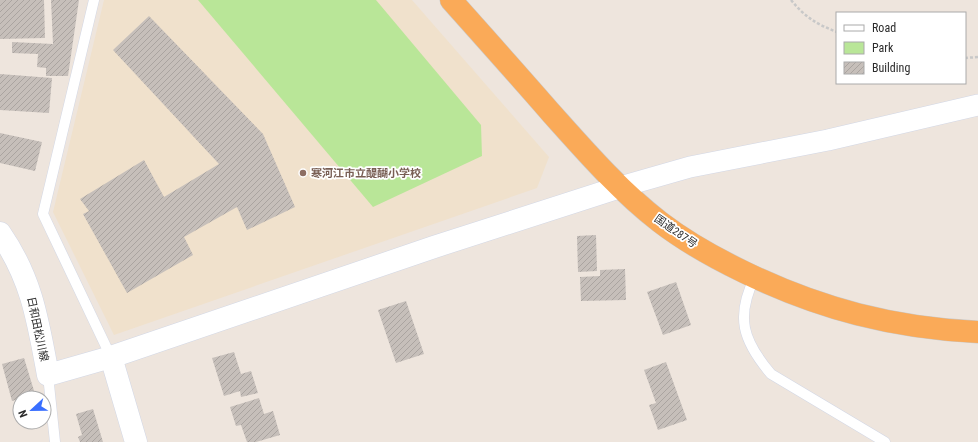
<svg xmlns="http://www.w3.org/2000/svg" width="978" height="442" viewBox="0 0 978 442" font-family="'Roboto Condensed','Noto Sans JP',sans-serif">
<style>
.education{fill:#f0e1cc}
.park{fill:#b9e698}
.building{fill:url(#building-hatch)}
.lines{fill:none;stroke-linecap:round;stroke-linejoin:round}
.service-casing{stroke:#d2d7e5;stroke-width:11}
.minor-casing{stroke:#d2d7e5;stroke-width:22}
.tertiary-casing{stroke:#d2d7e5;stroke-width:23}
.secondary-casing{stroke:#d2d7e5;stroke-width:23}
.trunk-casing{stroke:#c8c8c8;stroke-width:23}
.path{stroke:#c8c8c8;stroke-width:2.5;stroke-dasharray:3 2;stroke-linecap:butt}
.service{stroke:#fff;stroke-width:10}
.minor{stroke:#fff;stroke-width:21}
.tertiary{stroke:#fff;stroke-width:22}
.secondary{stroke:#fff;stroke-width:22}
.trunk{stroke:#faaa58;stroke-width:22}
.education-dot{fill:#8d6e63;stroke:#fff;stroke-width:1.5}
.labels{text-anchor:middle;stroke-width:3.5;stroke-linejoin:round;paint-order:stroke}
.education-label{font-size:11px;font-weight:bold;fill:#785e54;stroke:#fff;text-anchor:start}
.street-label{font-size:11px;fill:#2b2b2b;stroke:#fff}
</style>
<defs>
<pattern id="building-hatch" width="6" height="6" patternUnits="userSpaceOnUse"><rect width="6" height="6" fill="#c6bfba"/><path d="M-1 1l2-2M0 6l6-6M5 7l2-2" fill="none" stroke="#aaa4a0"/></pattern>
</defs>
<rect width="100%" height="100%" fill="#eee5dd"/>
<path class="education" d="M104,0h308l137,157 -12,31 -423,147 -61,-123z"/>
<path class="park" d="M198,0h178l105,125 1,31 -109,51z"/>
<g class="building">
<path d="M0,0h44l1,38 -45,1z"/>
<path d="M51,0h28l-11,76h-22v-8l-9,-1 1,-13 -26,-1v-11l41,2z"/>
<path d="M149,16l114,118 32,73 -48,23 -10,-23 -53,30 9,18 -66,38 -44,-79 6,-3 -9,-12 64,-39 20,37 55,-33 -106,-114z"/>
<path d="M0,74l52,4 -3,35 -49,-3z"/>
<path d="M0,133l42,9 -7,29 -35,-8z"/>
<path d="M596,235l1,36 -19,1 -1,-36z"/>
<path d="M625,269l1,31 -45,1 -1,-24 20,-1v-6z"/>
<path d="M676,282l15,43 -28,10 -16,-43z"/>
<path d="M406,301l18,53 -28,9 -18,-53z"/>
<path d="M234,352l7,22 10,-3 7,22 -17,4 -1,-6 -16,5 -12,-38z"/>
<path d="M24,358l11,36 -23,7 -10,-37z"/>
<path d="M666,362l21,58 -29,10 -9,-25 7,-2 -12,-33z"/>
<path d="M259,398l5,16 9,-3 7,24 -24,7h-9l-6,-17 -5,1 -6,-19z"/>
<path d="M93,409l10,33h-23l-2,-5 4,-2 -6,-21z"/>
</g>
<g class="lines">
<g class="service-casing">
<g id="service">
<path d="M94,0l-51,214 68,143"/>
<path d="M755,277c-20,40 -12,64 16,97l114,68"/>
<path d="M48,375l7,67"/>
</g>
</g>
<g class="minor-casing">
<path id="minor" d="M620,187l70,-20 138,-27 150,-35"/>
</g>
<g class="tertiary-casing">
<path id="tertiary" d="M111,357l323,-110 186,-60"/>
</g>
<g class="secondary-casing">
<path id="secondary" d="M0,233c32,46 38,88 48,142l63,-18 25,85"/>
</g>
<g class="trunk-casing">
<path id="trunk" d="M451,0c34,38 68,76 101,114 34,38 68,77 108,108 26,20 55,36 84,50 76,37 150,56 234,60"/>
</g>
<g class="path">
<path d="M791,0c14,17 25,24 46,32"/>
<path d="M965,58l13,-1"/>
</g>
<use href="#service" class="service"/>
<use href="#minor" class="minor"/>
<use href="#tertiary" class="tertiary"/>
<use href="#secondary" class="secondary"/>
<use href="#trunk" class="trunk"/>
</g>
<circle class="education-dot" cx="303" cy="173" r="4"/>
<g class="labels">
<g class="education-label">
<text x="311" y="177">寒河江市立醍醐小学校</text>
</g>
<g class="street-label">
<text transform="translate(676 231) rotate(35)" y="4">国道287号</text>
<text transform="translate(38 329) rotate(78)" y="4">日和田松川線</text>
</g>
</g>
<rect x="836" y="12" width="130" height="72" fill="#ffffff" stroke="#aaaaaa"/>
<rect x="844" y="25" width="20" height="6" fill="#ffffff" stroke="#aaaaaa"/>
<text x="872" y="32" font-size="12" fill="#2b2b2b">Road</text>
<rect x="844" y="42" width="20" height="12" fill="#b9e698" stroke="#aaaaaa"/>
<text x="872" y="52" font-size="12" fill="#2b2b2b">Park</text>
<rect x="844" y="62" width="20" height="12" fill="url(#building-hatch)" stroke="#aaaaaa"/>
<text x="872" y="72" font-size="12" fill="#2b2b2b">Building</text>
<g transform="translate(32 410) rotate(248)"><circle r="19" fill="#ffffff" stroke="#aaaaaa"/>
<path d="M0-3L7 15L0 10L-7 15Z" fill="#396fff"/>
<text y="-6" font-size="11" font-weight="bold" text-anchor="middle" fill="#2b2b2b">N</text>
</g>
</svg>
